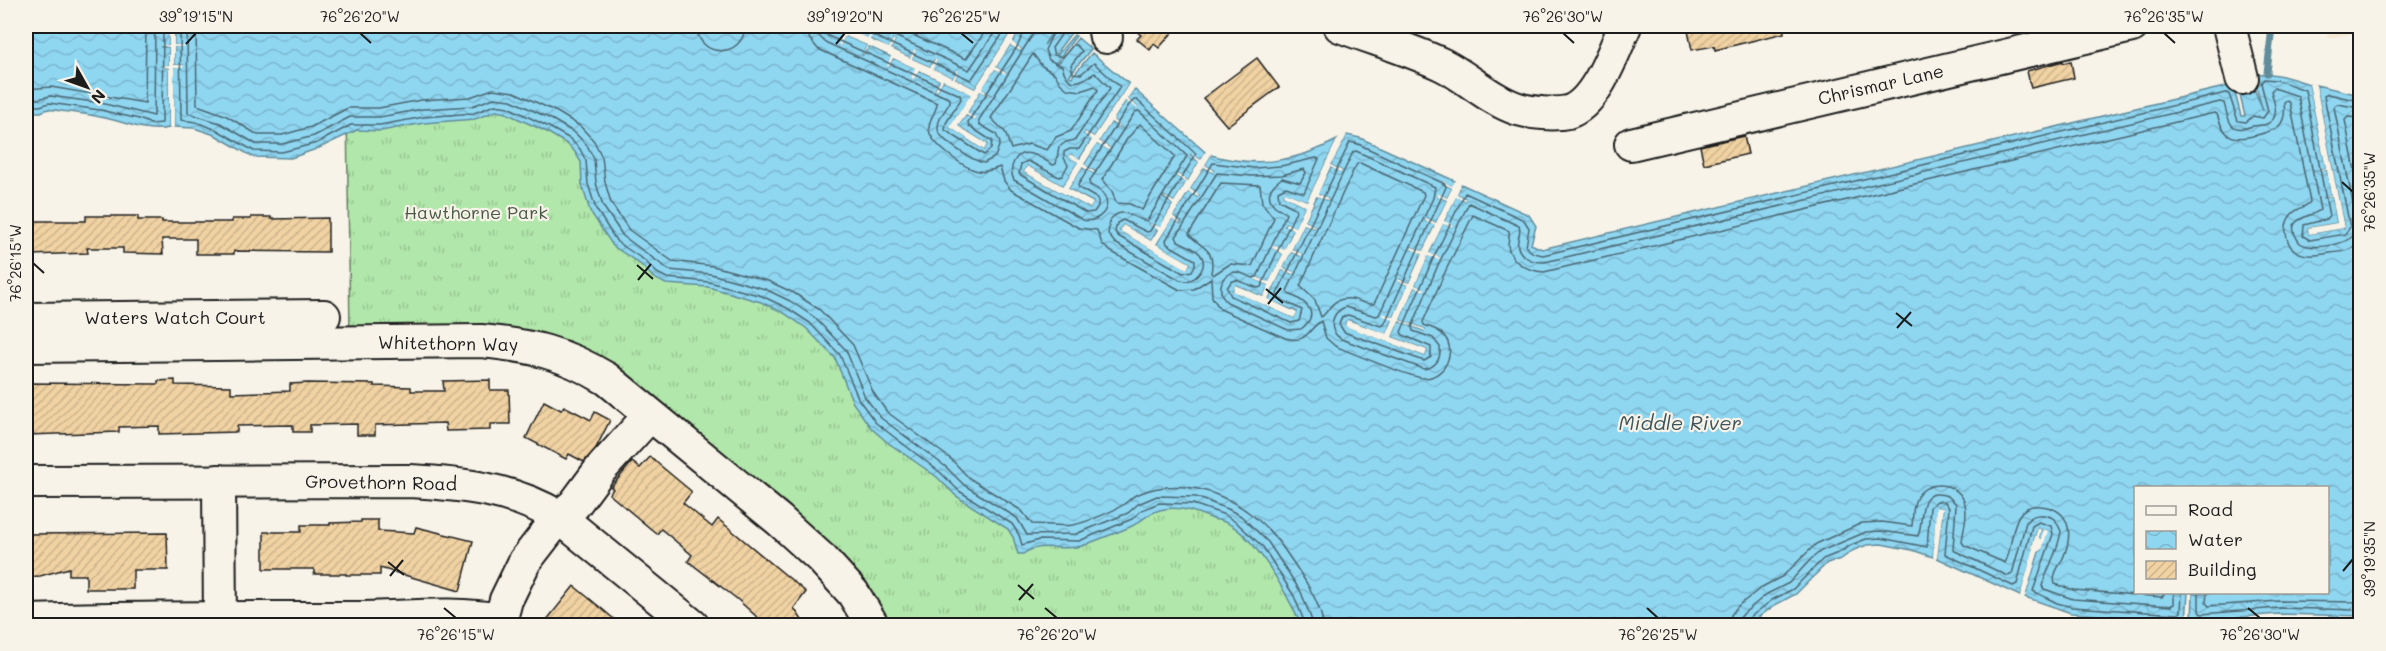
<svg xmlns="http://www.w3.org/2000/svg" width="2386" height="651" viewBox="0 0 2386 651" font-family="Mali,sans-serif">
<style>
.built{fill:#f5e9d3}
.grass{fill:url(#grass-tufts);stroke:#668263;stroke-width:1.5}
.water{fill:url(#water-waves);stroke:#618c9c;stroke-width:1.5}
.pier{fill:#f7f3e8}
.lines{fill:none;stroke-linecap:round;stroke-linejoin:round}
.shore{stroke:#4a6671;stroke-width:1.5}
.stream{stroke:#618c9c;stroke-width:7}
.building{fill:url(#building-hatch);stroke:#1c1c1c;stroke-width:1.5}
.minor-casing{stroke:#1c1c1c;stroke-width:36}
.minor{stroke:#f7f3e8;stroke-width:32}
.ticks{fill:none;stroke:#1c1c1c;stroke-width:2}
.labels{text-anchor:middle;stroke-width:4.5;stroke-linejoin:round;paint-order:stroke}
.street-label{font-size:18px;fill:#1c1c1c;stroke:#f7f3e8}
.park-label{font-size:18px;fill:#495947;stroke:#f7f3e8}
.water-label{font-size:20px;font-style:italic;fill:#3e545c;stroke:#f7f3e8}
.neatline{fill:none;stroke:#1c1c1c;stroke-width:2}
.ticks-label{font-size:15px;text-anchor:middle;fill:#1c1c1c}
</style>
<defs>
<pattern id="grass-tufts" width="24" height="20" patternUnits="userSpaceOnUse" patternTransform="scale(1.5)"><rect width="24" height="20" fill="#b1e7aa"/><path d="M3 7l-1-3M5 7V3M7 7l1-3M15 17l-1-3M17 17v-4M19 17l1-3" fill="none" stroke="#98c692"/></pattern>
<pattern id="water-waves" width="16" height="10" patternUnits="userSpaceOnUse" patternTransform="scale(1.5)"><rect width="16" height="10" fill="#8fd6f1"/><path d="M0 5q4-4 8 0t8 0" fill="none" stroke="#7bb7ce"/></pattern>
<pattern id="building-hatch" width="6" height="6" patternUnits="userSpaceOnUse" patternTransform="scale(1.5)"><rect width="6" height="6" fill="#f0d2a3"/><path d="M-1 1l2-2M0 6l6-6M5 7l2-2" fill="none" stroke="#cdb48c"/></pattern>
</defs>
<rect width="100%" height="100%" fill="#f7f3e8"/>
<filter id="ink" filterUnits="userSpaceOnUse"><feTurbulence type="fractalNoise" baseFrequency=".0167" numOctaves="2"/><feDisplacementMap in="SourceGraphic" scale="12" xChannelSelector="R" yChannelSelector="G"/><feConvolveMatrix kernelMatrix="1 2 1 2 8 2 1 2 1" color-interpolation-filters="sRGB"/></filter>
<g filter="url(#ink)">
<path class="built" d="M2325,26h35v6l-32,6z"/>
<path class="grass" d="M499,86l603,387 146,54 82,98h-447l-293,-265 -240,-26 -3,-223z"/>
<g class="water">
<path d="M26,26h142l1,19 -9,2h9v19h-9l9,2v60c-23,5 -46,-7 -69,-11 -17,-4 -35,-5 -52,-8l-7,3h-15z"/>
<path d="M174,26h546l-1,2 2,2 3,-4h107l-1,4 13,6 -4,9h1l5,-9 22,9 -5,11 7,-10 22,11 -2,10 4,-9 23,10 -4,10h2l4,-8 22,10 -5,10 2,1 6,-11 29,14 -21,33 33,23 3,-6 -29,-18 8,-11 10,5 -9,-7 13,-22 11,4 -10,-6 14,-20 11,4 -10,-6 14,-22 10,6 1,-2 -9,-6 11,-17h33l-12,19 16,-19 11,7 -15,20 2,1 16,-19 2,1 -21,28 2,1 21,-27 13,11 -22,27 3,1 20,-24 37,31 -35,53 -9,-5 -1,2 8,5 -13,21 -8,-6 -2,2 9,6 -15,24 -36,-20 -3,6 66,36 3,-6 -25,-13 14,-22 13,7 1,-2 -12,-7 13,-22 13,8 1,-2 -12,-8 12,-19 12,7 -10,-9 13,-20 12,7 -11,-8 7,-10 71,63 -4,8 -11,-6 9,8 -11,19 -11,-7 -1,2 10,7 -12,19 -10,-6 -1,2 10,6 -13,24 -12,-5 10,6 -7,12 -28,-16 -3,6 67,37 3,-5 -34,-18 16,-27 9,6 1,-2 -9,-6 16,-25 8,6 2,-2 -9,-6 14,-22 8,5 2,-2 -9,-5 6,-10c45,13 85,7 126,-15l-30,61 -23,-8 -1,2 22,11 -10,22 -9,-5 -1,3 9,3 -10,22 -11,-5v2l10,6 -14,29 -14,-6v2l14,6 -6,12 -27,-12 -3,5 61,28 3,-6 -29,-12 14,-30 10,4 1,-2 -10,-4 8,-16 9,4 1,-2 -9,-5 12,-25 9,4 2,-2 -10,-5 12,-25 10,4 1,-2 -11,-4 14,-27 10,5 1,-1 -11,-6 16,-30 13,3 95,43 -2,6 -10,-5v2l9,4 -5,10 -9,-4 -1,2 10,4 -11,23 -10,-4 -1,2 10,4 -12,26 -11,-4v2l10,4 -13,30 -11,-4v2l10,4 -14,32 -11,-3 10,5 -6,16 -39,-15 -3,5 80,31 2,-6 -35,-13 7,-16 25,10 1,-2 -25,-9 14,-33 10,3 -9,-5 13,-30 11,4v-2l-10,-3 14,-31 9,4 -8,-5 12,-26 8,4 1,-2 -8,-4 4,-10 68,31 7,11 -5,18 11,5 691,-164 8,31h4l-9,-37 13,-3 14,35 -10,-36c20,-4 37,3 56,9l17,84 -13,3 14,-1 4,25 -9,3 10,-2 5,27 -29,5 1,6 35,-6 -28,-143 44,10v521l-81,-2 -87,7 1,-28 135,-1v-104h-192v104l52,1 -2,28 -115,-8 -46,-16 14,-45 3,-2v-11l-3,-1 2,-9 -3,-1 -6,18 2,5 -14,45 -83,-38 6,-50 -6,-1 -4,50 -21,-7 -31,-6 -14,1 -13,5 -13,9 -14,4 -31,31 -21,11 -27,20h-447c-13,-29 -47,-94 -79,-104 -3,-1 -6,-1 -9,-2 -17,-7 -34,-14 -53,-9 -12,3 -18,11 -28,16 -15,7 -31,12 -47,19 -20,8 -43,-5 -62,9h-5l-5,-17 -5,-8 -52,-33 -19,-19 -50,-35 -16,-14 -18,-25 -18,-45 -29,-30 -22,-15 -23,-11 -53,-15 -42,-3 -12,-6 -14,-14 -27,-18 -23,-35 -8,-26 -1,-23 -6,-10 -8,-8 -20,-12 -41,-19 -10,-2 -21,8 -51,4 -43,8 -24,-1 -38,18 -28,10 -38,-1 -38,-22 -21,-7 -20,-1 -1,-60 11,-2h-10v-18l9,-1 -9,-1z"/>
<path d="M837,26h178l-40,63 -20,-10 3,-9 -5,8 -21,-9 4,-9h-2l-4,7 -18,-8 3,-10 -5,9 -19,-9 4,-9 -2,-1 -4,10 -19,-10 2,-9 -4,9z"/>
</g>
<g class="pier">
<path d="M168,26h6v19h9v2h-9v18h10l-1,2h-9v60l-5,1v-60l-9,-2 9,-1v-18l-10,-2h10z"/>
<path d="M831,26h6l31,12 4,-9 2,2 -4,9 19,8 4,-9 2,1 -4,9 19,9 4,-9 2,1 -4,9 18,8 5,-8 2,1 -4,9 20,9 4,-8h2l-4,9 20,10 40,-63h3l-10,16 11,-16h4l-11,16 9,7 -1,2 -10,-6 -14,22 10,6 -1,1 -10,-5 -13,20 9,7 -11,-5 -13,22 9,5 -1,2 -9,-5 -8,11 29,18 -3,6 -34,-23 21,-33 -28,-14 -6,11 -2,-1 5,-10 -21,-10 -5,9 -3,-1 4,-10 -22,-10 -4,9 -2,-1 4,-10 -22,-10 -7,10 5,-11 -22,-9 -5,10 -2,-1 4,-9 -13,-6z"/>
<path d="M1129,84l2,2 -7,12 8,-11 2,2 -7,10 11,8 -1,1 -12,-7 -12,19 10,9 -12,-7 -12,19 12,8 -1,2 -13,-7 -13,20 12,9 -1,1 -13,-7 -14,22 25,14 -3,5 -66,-36 3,-6 36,20 15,-24 -9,-5 1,-3 10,5 12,-19 -8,-6 1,-2 9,5z"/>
<path d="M2309,84l7,1 28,143 -35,6 -1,-6 29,-5 -5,-27 -11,2 10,-3 -4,-25 -14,1 13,-3z"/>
<path d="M1347,135l-16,30 11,6 -1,2 -11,-6 -12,27 10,4 -1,2 -11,-4 -11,25 10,5 -2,2 -9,-4 -12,25 10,5 -1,2 -10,-4 -8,16 11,4 -1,2 -11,-4 -14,29 29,14 -3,5 -61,-27 2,-6 28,12 6,-12 -15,-6 2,-2 13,5 14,-28 -11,-6 1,-3 11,5 10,-20 -9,-5 1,-2 9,4 10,-21 -22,-11 1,-3 23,9 30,-61 2,-1 -7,17 10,-19z"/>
<path d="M1205,152l3,2 -32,51 -11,18 43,-69 3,1 -6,10 9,5 -1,2 -9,-5 -14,22 9,6 -1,2 -10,-5 -15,24 8,8 -9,-5 -16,25 34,19 -3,6 -67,-38 3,-6 28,16 7,-11 -10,-7 12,4 13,-22 -9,-9 10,6 12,-19 -10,-7 1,-2 11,7 11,-19 -9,-9 11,7z"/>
<path d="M1443,181l9,5 3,-5 3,2 -33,70 -36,83 -3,2 -37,-14 41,15 -1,-3 22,-50 47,-103 3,1 -4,10 8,4v2l-9,-3 -12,24 8,4v2l-9,-3 -14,29 11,4 -1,3 -11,-4 -13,29 10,4 -1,2 -10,-4 -14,33 25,9v2l-26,-10 -7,16 35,13 -2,6 -80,-30 2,-6 40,14 6,-14 -11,-5 1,-2 11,4 14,-32 -11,-4 1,-2 11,4 13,-29 -11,-5 1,-2 11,4 12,-25 -10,-5 1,-2 10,4 11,-23 -10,-4 1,-3 9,5 5,-10 -10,-5z"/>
<path d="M1936,507l7,1 -6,50 -4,-1z"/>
<path d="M2038,528l3,1 -2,9 2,1 3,-10 4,2 -6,19 -4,2 -13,45 -5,-1 13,-45 -1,-5z"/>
</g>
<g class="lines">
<g class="shore">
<path d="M180,26l1,94 15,2 21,8 37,21 28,1 35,-9 34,-18h29l44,-8 50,-4 21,-8 13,2 41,20 21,12 10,10 6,12 2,23 8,25 21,33 27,18 13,13 10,5 42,4 53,14 25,12 23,15 30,32 19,45 17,23 65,50 18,18 53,33 7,11 3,10 17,-5 40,1 53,-22 10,-9 17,-7 34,1 32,11 12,8 26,24 31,49 12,30"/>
<path d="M187,26l1,87 32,10 36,21h26l32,-8 36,-19h30l43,-8 49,-3 22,-8 17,2 42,20 22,13 12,12 7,14 2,24 7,23 20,30 46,34 42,4 54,15 25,12 24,16 32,33 19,47 16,21 65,49 18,18 53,33 10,17 49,-1 52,-21 10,-9 19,-8 39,1 32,12 13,7 27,26 33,50 13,34"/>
<path d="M196,26l1,79 28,10 33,20h24l29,-8 37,-19h31l42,-8 49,-3 23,-8 21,3 43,20 23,14 14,15 8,16 3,25 6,21 18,27 43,31 41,5 55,15 26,12 26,17 33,35 20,47 14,20 64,47 18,19 53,33 10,13c13,0 28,3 41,1 11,-2 42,-14 51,-21 5,-3 8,-8 14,-10 55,-22 114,9 146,55 13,19 38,53 39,77"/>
<path d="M697,26c0,33 47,33 48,0"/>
<path d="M808,26l1,12 9,11 119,54c0,9 -9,16 -8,26 1,15 35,39 49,42 8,2 15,-2 22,-4l4,14 7,9 68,38 18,2 5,14 8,7 70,39 14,-1 17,-11 1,19 8,12 65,29c23,6 22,-8 36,-17l5,17 9,8c17,7 74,31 89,32 20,0 33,-25 21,-41 -5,-7 -13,-9 -21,-12l-1,-3 23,-52 27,-55 36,16c1,5 -1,9 -1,14 2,18 21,26 36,27l670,-159 3,1c7,25 17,27 40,21 19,-5 30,-8 27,-32l3,-2 3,2 20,99c-5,6 -14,6 -19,13 -4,5 -6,11 -5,18 3,25 25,24 44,20 11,-1 22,-2 30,-10"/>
<path d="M817,26l1,9 7,7 125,57v3c-4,8 -13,17 -12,27 1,11 35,32 46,34l11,-6 5,-14 -4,-9 -17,-10v-4l54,-86 2,-8"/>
<path d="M825,26l-1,5 4,5 132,59 1,4 -15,24 -1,7 39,25 7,-6 1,-8 -23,-15 -1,-4 49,-75 10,-21"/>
<path d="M852,26l119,54 37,-54"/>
<path d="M873,26l96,44 30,-44"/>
<path d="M893,26l73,33 23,-33"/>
<path d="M1051,26l1,9 -7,15 4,10 13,6c7,24 18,16 33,7l15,15 -35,52 -9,2 -7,5 -3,17 -3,1c-7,-4 -15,-10 -22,-11 -16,-4 -23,14 -17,26l69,40c15,4 32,-13 19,-27 -3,-4 -8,-6 -12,-8l-1,-3 46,-70 4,-1 48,45 -40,65c-14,-1 -24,-17 -37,-1l-2,14 7,9 65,37 7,1c11,-2 22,-16 13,-27 -5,-6 -16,-10 -22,-13l-2,-4 41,-64 35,3 30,-1 22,-6 2,4 -6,10 -18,-5c-9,6 -19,17 -7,28 4,3 8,4 11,8l-29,63 -4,1c-5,-2 -12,-6 -18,-6 -16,2 -18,21 -8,30l61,28 13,-1c21,-16 4,-28 -12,-35l-2,-3 66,-139 3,-1 79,36 -2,11 -54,117 -3,1 -31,-9c-14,6 -18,23 -4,32l83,30c12,-2 17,-10 16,-22l-7,-9 -20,-7 -1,-4 26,-62 31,-62 50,23c2,6 0,8 -1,14 -3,15 14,23 27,22l675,-160 4,1c5,20 6,31 29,23 4,-1 9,0 14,-2 14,-6 7,-22 4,-33l3,-3 24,8 22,114c-9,8 -40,7 -20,33 12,8 49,2 56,-11l1,-8 -23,-117 3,-3 23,4"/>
<path d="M1059,26l2,9 -9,13 2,7 9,2 10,-12h3l6,6 -11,14 2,8 8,1 13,-11 26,24 -41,62h-9l-6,3v6l4,7 -6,11 -3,1 -31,-16 -7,3 -2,10 67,39 8,-1 4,-6v-7l-19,-11 -1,-3 51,-80 5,-5h3l59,54 -46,77 -3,1 -24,-12 -6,3 -2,9 3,4 65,37 9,-2 3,-6v-5l-28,-16 -1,-4 47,-77 41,5 27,-2 35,-8 3,1 -15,34 -18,-6 -8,4 1,9 16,8 1,3 -35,76 -3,1 -22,-8 -5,2 -4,6 4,8 60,27 8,-2 3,-11 -24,-12 -1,-4 73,-152 8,2 87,40 1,3 -62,138 -3,1 -33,-11 -6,2 -3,7 5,8 80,29 7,-4v-10l-28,-12 -2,-3 31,-71 33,-68 59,27 5,8 -3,19 7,6 10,2 683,-162 3,1 9,27 8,1 7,-6 10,2 5,-7 -7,-28 3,-4 13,1 28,10 24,126 -2,3 -23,6 -1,11 7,4 35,-6 5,-7 -26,-131 4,-2 32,7"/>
<path d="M1033,54l9,12 13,8 5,9 7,6 14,2 14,-5 3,4 -27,41 -15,6 -9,13 -18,-6 -18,5 -6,-17 -14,-14z"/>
<path d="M26,89l25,-2 94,16 1,-77"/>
<path d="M26,98l12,1 12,-3 51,7 53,13 1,-90"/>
<path d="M26,106h14l9,-3 51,7 39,9 12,5 11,-1 1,-97"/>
<path d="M2360,118l-12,-1 -3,3 15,76"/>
<path d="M1140,124l35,32 -33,54 -12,-6 -14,-1 -4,-12 -10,-11 25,-41z"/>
<path d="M1360,163l63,29 1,3 -50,109c-12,1 -23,-10 -37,-3 -8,4 -10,13 -16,16l-6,-17 -15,-14 53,-115 4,-7z"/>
<path d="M1221,183l39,2 2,18 12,15 -22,48 -22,-2 -17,11 -2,-2c5,-26 -10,-24 -22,-39z"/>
<path d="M2199,592v19l2,3 78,-6 81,2"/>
<path d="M2207,592l-1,11 3,3 70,-5 81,1"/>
<path d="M1729,626l2,-11 7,-9 24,-19 21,-11 33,-32 46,-21 20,-1 30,4c1,-8 0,-19 4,-27 9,-20 40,-18 48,2 5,12 -1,29 -2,41l2,3 41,18c10,-18 3,-61 36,-57 31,3 32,29 22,52 -4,9 -11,16 -8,26l19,6 88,7 3,-5"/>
<path d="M1739,626v-7l5,-6 23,-19 22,-11 22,-24 10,-8 45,-19 15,-1 37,5c7,-17 -3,-51 30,-40l8,8 -3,46 55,26 4,-2 14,-52c8,-10 18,-8 29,-3l6,12c-2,18 -13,36 -19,55l2,3 29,10 97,7 4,-2v-12"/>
<path d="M1746,626l3,-8 23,-18 21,-11 30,-30 15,-6 13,-8 15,-6 15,-1 46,9 3,-40 7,-6 8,1 4,6 -4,46 68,32 4,-2 15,-58 7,-4 12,4 2,8 -20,57 24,12 15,4 106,7 3,-2 1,-20"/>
</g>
<path class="stream" d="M2267,73l5,-47"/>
</g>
<g class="building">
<path d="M1130,26h48l-19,22 -5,-4 -4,6 -13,-11 4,-4z"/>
<path d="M1687,26h96l1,7 -69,17 -1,-4 -22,4z"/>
<path d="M1257,58l22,29 -52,39 -24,-28z"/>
<path d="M2063,61v2l8,-2 3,17 -43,10 -4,-17z"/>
<path d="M1744,136l4,18 -44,10 -4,-18z"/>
<path d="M86,216h52v4h24v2h70v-3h19v-2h20v2l57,-1v34l-94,-1v3h-38v-15h-34l1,15 -40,-1v-5h-36l1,5 -58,2v-34h56z"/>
<path d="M175,380v5l56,1v7l59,-2v-7l18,-1 66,1v2l37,1v4h33l-1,-10 47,-1v10h19l1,34h-20v6l-44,1 -1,-8 -70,2v10h-18v-11l-47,1v7h-17v-7l-56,1v6l-78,2v-8l-40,1v5l-93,3v-52l132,1v-3z"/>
<path d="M544,401l17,9 3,-4 27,14 4,-8 15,8 -14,28 -12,14 -15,-8 -3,5 -40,-21z"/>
<path d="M650,457l41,34v2l-8,10 29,24 6,-8 88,73 -12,16 12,18h-39l-30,-27 -49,-38 4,-6 -31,-26 -4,5 -48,-40 4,-5 -2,-2 21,-25 8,6z"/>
<path d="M361,520h17v11l36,2 2,-6 57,14 -13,50 -80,-23v7h-34v-1h-32v-5h-50v-37h37v-7h29v-2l31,-1z"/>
<path d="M167,533l1,37h-35v19h-47v-14h-17v-7l-29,8 -14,1v-43z"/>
<path d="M574,586l27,22 21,18h-80z"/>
</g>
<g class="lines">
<g class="minor-casing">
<g id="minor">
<path d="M1104,26l2,11"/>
<path d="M1340,26c34,13 69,23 103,39 24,12 49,36 75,44 14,4 36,6 50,3 29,-9 46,-62 57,-86"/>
<path d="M2229,26l13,52"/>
<path d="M1631,144l501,-118"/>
<path d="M26,319l298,-3"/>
<path d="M26,346l455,-5c51,5 81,11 126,38l172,141 43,39 31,34 20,33"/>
<path d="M219,481l1,145"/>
<path d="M26,482l384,-1c54,3 102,8 149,36l134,109"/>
<path d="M26,621c109,-4 219,-3 328,-3 49,0 98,-7 146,2"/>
<path d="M499,626l7,-26 19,-39 34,-44 15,-12 26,-35 50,-55"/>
</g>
</g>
<use href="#minor" class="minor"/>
</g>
</g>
<path class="ticks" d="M360,33l11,10M961,33l12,10M1563,33l11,10M2164,33l11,10M186,44l10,-11M836,44l9,-11M2342,182l11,10M33,263l11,10M637,265l16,14M638,280l13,-16M1266,289l17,14M1268,304l13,-16M1896,313l16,13M1897,328l14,-16M388,562l16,13M2343,571l10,-12M390,576l13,-16M1018,585l16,14M1019,600l14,-16M444,608l12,10M1045,608l12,10M1647,608l11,10M2248,608l12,10"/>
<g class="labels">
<g class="street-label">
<text transform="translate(1881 85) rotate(-13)" y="6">Chrismar Lane</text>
<text x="175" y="324">Waters Watch Court</text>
<text transform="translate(448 344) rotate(1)" y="6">Whitethorn Way</text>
<text transform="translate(381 483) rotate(1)" y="6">Grovethorn Road</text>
</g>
<g class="park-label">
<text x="476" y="219">Hawthorne Park</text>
</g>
<g class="water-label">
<text x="1680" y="430">Middle River</text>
</g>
</g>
<rect width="2386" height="651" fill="none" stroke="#f7f3e8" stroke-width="66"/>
<rect x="2134" y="486" width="195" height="108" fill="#f7f3e8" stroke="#9f9d96" stroke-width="1.5"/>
<rect x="2146" y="506" width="30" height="9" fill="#f7f3e8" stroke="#9f9d96" stroke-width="1.5"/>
<text x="2188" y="516" font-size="18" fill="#1c1c1c">Road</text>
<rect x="2146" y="531" width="30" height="18" fill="url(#water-waves)" stroke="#9f9d96" stroke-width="1.5"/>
<text x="2188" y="546" font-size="18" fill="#1c1c1c">Water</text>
<rect x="2146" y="561" width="30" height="18" fill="url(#building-hatch)" stroke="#9f9d96" stroke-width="1.5"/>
<text x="2188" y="576" font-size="18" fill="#1c1c1c">Building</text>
<g transform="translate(87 87) rotate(130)" stroke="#f7f3e8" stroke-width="4.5" paint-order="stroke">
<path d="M0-4.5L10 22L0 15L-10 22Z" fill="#1c1c1c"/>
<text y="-9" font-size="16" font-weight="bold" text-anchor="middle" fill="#1c1c1c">N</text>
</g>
<rect x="33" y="33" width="2320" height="585" class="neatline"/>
<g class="ticks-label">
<text x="196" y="22">39°19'15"N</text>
<text x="360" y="22">76°26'20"W</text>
<text x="845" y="22">39°19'20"N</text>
<text x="961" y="22">76°26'25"W</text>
<text x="1563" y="22">76°26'30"W</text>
<text x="2164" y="22">76°26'35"W</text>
<text transform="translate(2370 192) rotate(-90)" y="5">76°26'35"W</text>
<text transform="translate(16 263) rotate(-90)" y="5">76°26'15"W</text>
<text transform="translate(2370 559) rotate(-90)" y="5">39°19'35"N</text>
<text x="456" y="640">76°26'15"W</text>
<text x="1057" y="640">76°26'20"W</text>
<text x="1658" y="640">76°26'25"W</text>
<text x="2260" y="640">76°26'30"W</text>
</g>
</svg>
